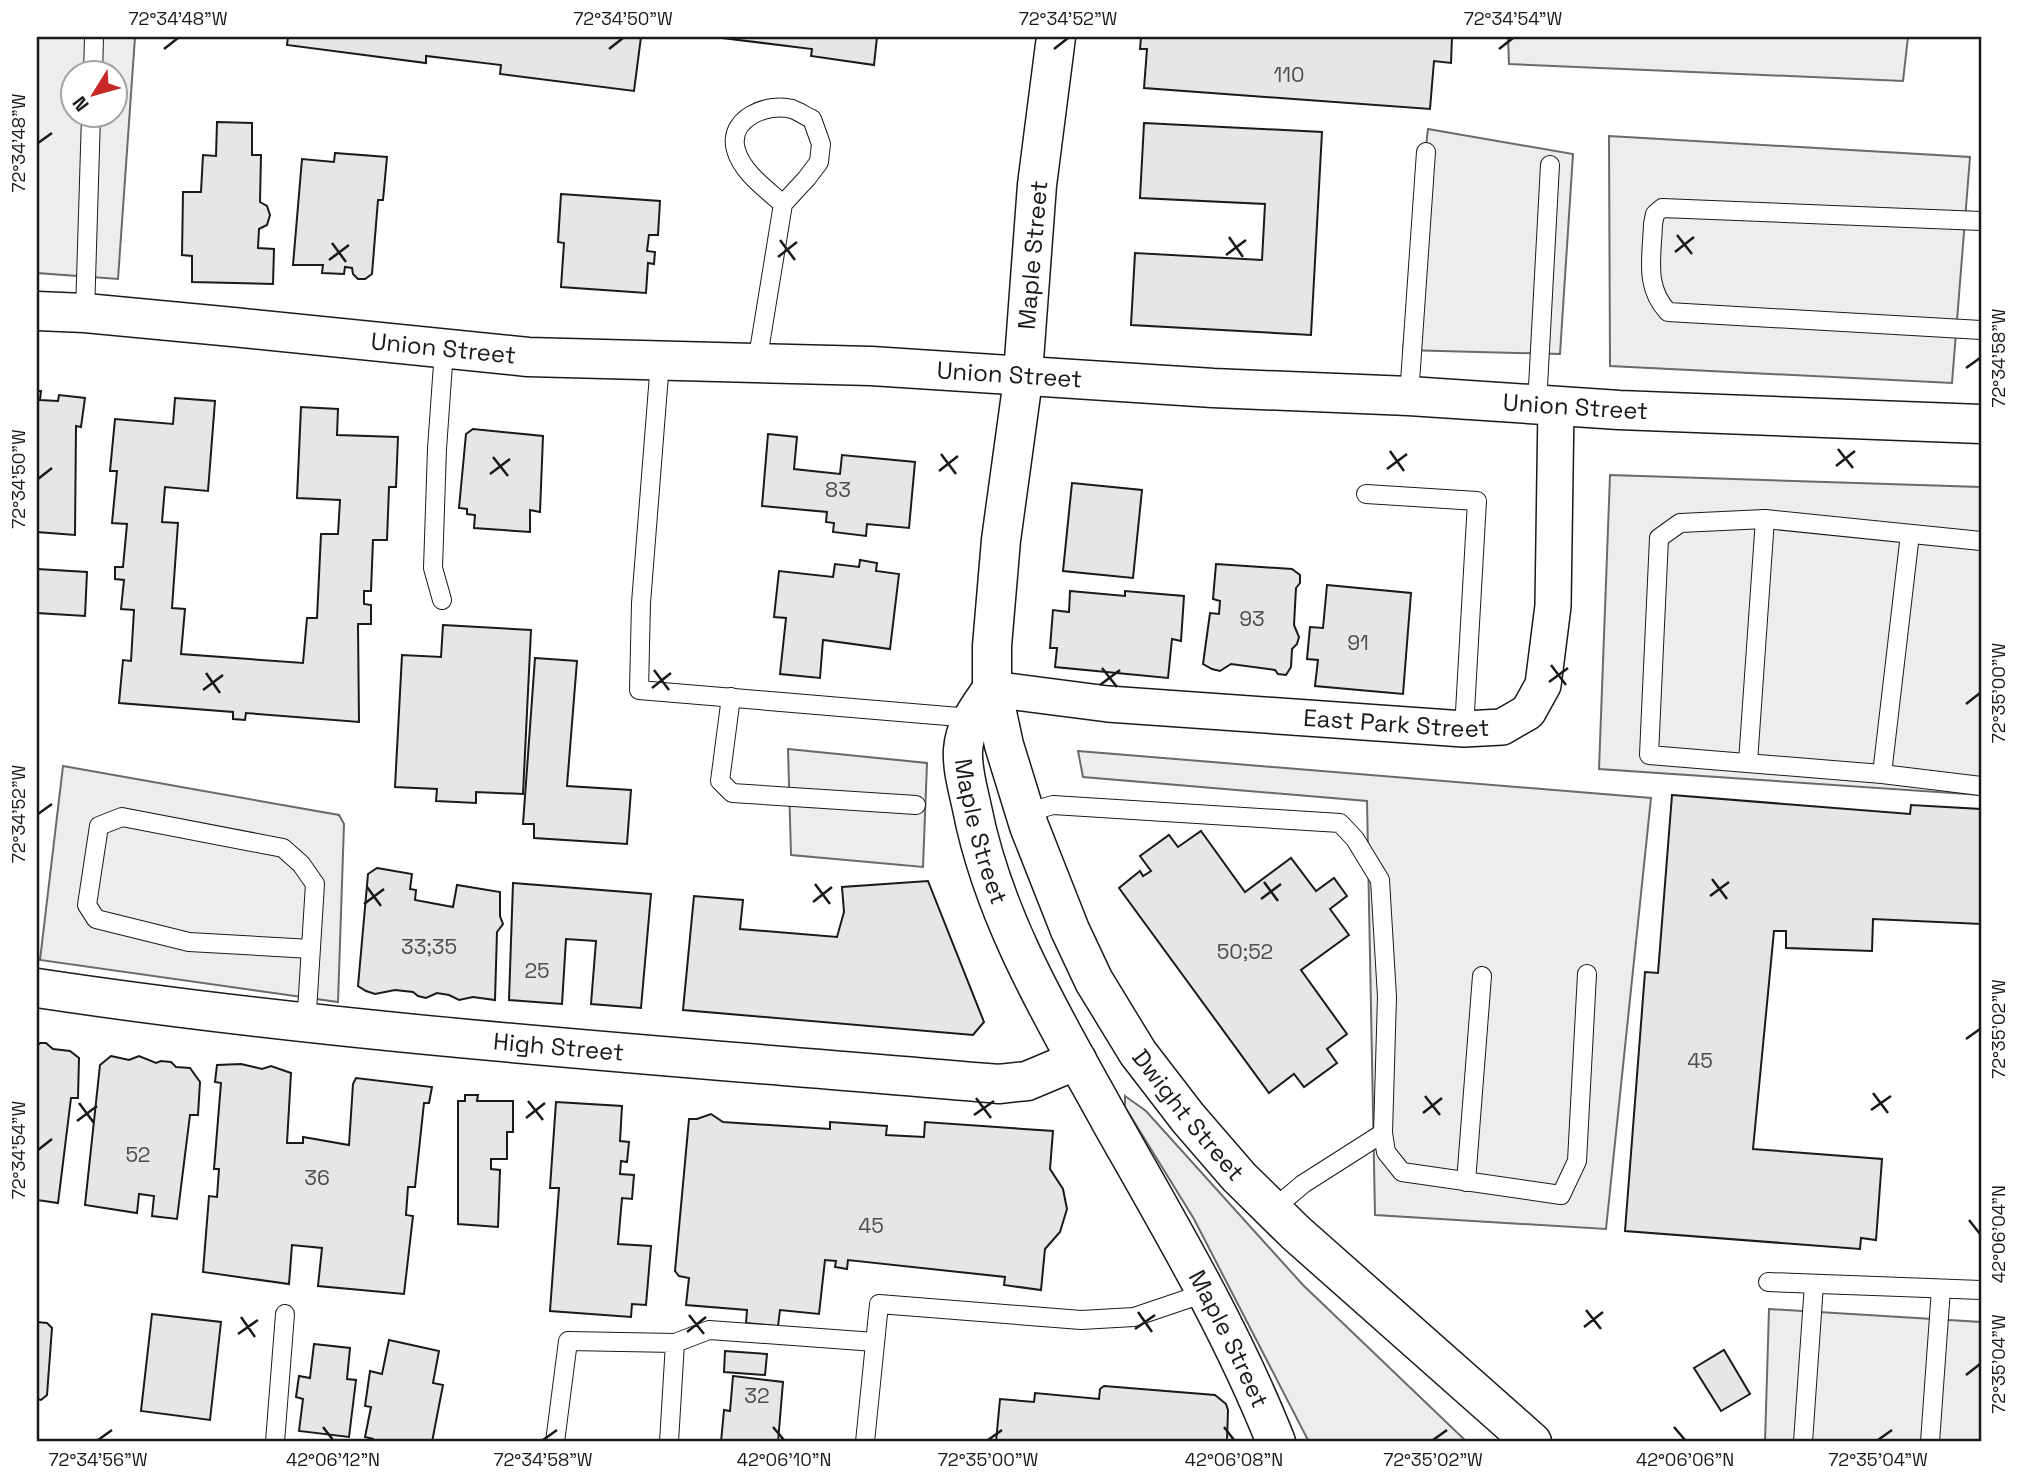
<svg xmlns="http://www.w3.org/2000/svg" width="2018" height="1479" viewBox="0 0 2018 1479" font-family="'Space Grotesk',sans-serif">
<style>
.built{fill:#ededed;stroke:#6a6a6a;stroke-width:2;fill-rule:evenodd}
.building{fill:#e6e6e6;stroke:#1a1a1a;stroke-width:2}
.lines{fill:none;stroke-linecap:round;stroke-linejoin:round}
.service-casing{stroke:#1a1a1a;stroke-width:20}
.minor-casing{stroke:#1a1a1a;stroke-width:38}
.tertiary-casing{stroke:#1a1a1a;stroke-width:41}
.secondary-casing{stroke:#1a1a1a;stroke-width:41}
.service{stroke:#fff;stroke-width:18}
.minor{stroke:#fff;stroke-width:35}
.tertiary{stroke:#fff;stroke-width:38}
.secondary{stroke:#fff;stroke-width:38}
.ticks{fill:none;stroke:#1a1a1a;stroke-width:2.5}
.labels{text-anchor:middle;stroke-width:5;stroke-linejoin:round;paint-order:stroke}
.number-label{font-size:21px;fill:#4d4d4d}
.street-label{font-size:24px;fill:#1a1a1a;stroke:#fff}
.neatline{fill:none;stroke:#1a1a1a;stroke-width:2.5}
.ticks-label{font-size:18px;text-anchor:middle;fill:#1a1a1a}
</style>
<rect width="100%" height="100%" fill="#fff"/>
<g class="built">
<path d="M37,37h98l-17,242 -81,-6zM74,74h42v42h-42z"/>
<path d="M1508,37h400l-5,44 -394,-17z"/>
<path d="M1428,129l145,25 -13,200 -157,-4z"/>
<path d="M1609,136l361,21 -18,226 -342,-17z"/>
<path d="M1610,475l371,12v308l-382,-26z"/>
<path d="M788,749l139,14 -4,104 -132,-12z"/>
<path d="M1078,751l573,47 -45,431 -231,-14 -8,-414 -284,-24z"/>
<path d="M63,766l276,49 5,9 -6,178 -298,-42z"/>
<path d="M1125,1096l21,15 157,174 164,157h-158l-115,-223 -69,-112z"/>
<path d="M1769,1309l212,13v120h-216z"/>
</g>
<g class="building">
<path d="M288,37h353l-7,54 -134,-17 1,-9 -75,-9v7l-139,-18z"/>
<path d="M714,37h163l-3,28 -63,-9 1,-7z"/>
<path d="M1141,37h311l-1,26 -17,-2 -4,48 -286,-21 3,-39h-7z"/>
<path d="M217,122l35,1v32h9l-1,47 7,4 3,9 -3,10 -8,4 -1,19 16,1 -1,35 -81,-2v-26l-10,-1 1,-63h18l2,-37 13,1z"/>
<path d="M1144,123l178,9 -11,203 -180,-10 4,-72 127,7 3,-56 -125,-6z"/>
<path d="M335,153l52,4 -4,43h-5l-6,74 -7,5h-7l-5,-5 -1,-6 -7,-1 -1,7 -22,-1 1,-8h-30l9,-106 32,3z"/>
<path d="M561,194l99,7 -2,34h-9l-2,16 8,1 -1,12 -6,-1 -2,30 -85,-6 3,-44 -6,-1z"/>
<path d="M37,391h4l-1,9 18,1 1,-6 26,3 -4,29 -5,-1 -1,109 -38,-3z"/>
<path d="M175,398l40,3 -7,90 -43,-4 -3,35 16,1 -6,85 13,1 -4,45 122,9 4,-45h10l4,-84h17l2,-34 -43,-2 4,-91 37,2 -1,26 61,2 -2,50h-7l-2,53h-14l-2,51h-7v13l7,1v19h-13l1,98 -113,-9 -1,7 -12,-1v-7l-114,-9 4,-43 8,1 3,-51 -13,-1 3,-29 -9,-1v-12h8l4,-43 -15,-1 5,-52h-7l5,-52 58,5z"/>
<path d="M473,429l70,7 -3,76 -10,-2v22l-56,-4 1,-13 -8,-1v-5l-8,-1 7,-74z"/>
<path d="M768,434l29,3 -3,32 46,5 2,-19 73,7 -6,66 -42,-4 -1,12 -33,-4 1,-9 -8,-1 1,-10 -65,-6z"/>
<path d="M1072,483l70,7 -9,88 -70,-7z"/>
<path d="M860,560l17,3 -1,8 23,3 -9,75 -67,-9 -3,38 -40,-4 6,-56 -12,-1 5,-46 54,6 2,-13 24,3z"/>
<path d="M1216,564l76,5 8,6v8l-4,5 -2,37 5,12 -2,7 -5,5 -1,18 -5,8 -8,-1 -3,-4 -44,-6 -11,7 -8,-2 -9,-5 7,-51 9,1 1,-13 -7,-2z"/>
<path d="M37,569l50,3 -2,44 -48,-3z"/>
<path d="M1327,585l84,8 -8,101 -88,-8 3,-26 -11,-1 3,-32 13,1z"/>
<path d="M1070,591l55,5v-5l59,5 -3,45 -9,-2 -4,39 -113,-11 2,-19h-7l3,-38 16,2z"/>
<path d="M443,625l88,5 -8,164 -47,-2v11l-40,-2 1,-12 -42,-2 7,-132 39,2z"/>
<path d="M535,658l42,3 -10,125 64,4 -4,54 -93,-6v-14h-11z"/>
<path d="M1672,795l238,19 1,-9 70,4v115l-108,-5 -1,32 -86,-3v-17h-12l-21,218 129,10 -6,81 -15,-2 -1,11 -235,-18 20,-259 13,1z"/>
<path d="M1201,831l44,61 46,-34 25,33 18,-13 13,18 -17,13 19,26 -48,35 46,64 -20,15 10,14 -33,24 -10,-13 -25,19 -150,-205 21,-17 3,5 8,-5 -11,-15 29,-21 9,12z"/>
<path d="M377,868l35,6 -2,15 6,1 -1,10 38,7 4,-22 43,7v24l3,8 -6,8 -2,68 -22,-3 -14,3 -10,-5 -12,-2 -11,5 -8,-2 -5,-4 -18,-2 -20,4 -9,-3 -8,-5 10,-112z"/>
<path d="M928,881l56,141 -11,13 -290,-25 11,-114 49,4 -3,29 97,8 7,-25 -2,-25z"/>
<path d="M513,883l138,11 -10,114 -50,-4 5,-63 -30,-2 -4,65 -53,-4z"/>
<path d="M40,1043h6l7,6 17,2 9,7 -1,40h-7l-13,105 -21,-3v-154z"/>
<path d="M111,1056l18,4 10,-4 17,7 5,-2 10,1 5,5 14,1 10,14 -2,33h-8l-13,104 -25,-3 2,-20 -15,-2 -2,19 -52,-8 15,-140z"/>
<path d="M241,1064l21,5 9,-3 20,7 -4,70h16v-6l46,8 4,-61 3,-6 76,9 -3,16h-5l-9,84h-7l-2,28 7,1 -9,78 -86,-8 4,-38 -30,-3 -3,39 -86,-12 6,-76 8,1 2,-28h-5l7,-86 -6,-1 2,-17z"/>
<path d="M465,1095h13l-1,6h36v31h-6v27h-16v10l9,1 -2,57 -40,-3v-123h7z"/>
<path d="M556,1102l66,4 -2,35 9,1 -2,20 -6,-1 -1,13 14,1 -2,24 -10,-1 -4,46 33,2 -5,59 -14,-1 -1,13 -81,-6 9,-123h-9z"/>
<path d="M711,1114l12,8 107,7v-7l57,4 -1,9 38,2 1,-15 128,9 -3,38 13,20 4,20 -7,23 -15,17 -4,41 -37,-5 1,-8 -157,-17 -1,9 -12,-2 1,-6 -11,-1 -6,54 -39,-4 -2,16 -32,-3 1,-13 -61,-5 3,-27 -10,-2 -4,-5 14,-152h8z"/>
<path d="M152,1314l69,8 -11,98 -69,-9z"/>
<path d="M37,1322l10,1 5,5 -5,67 -6,5 -4,-1z"/>
<path d="M389,1340l50,11 -6,32 10,2 -11,57h-57l-2,-3 -8,-2 6,-30 -6,-1 5,-35 12,3z"/>
<path d="M314,1344l36,4 -3,31 9,1 -7,57 -50,-6 4,-32 -7,-2 3,-21 11,2z"/>
<path d="M1724,1350l26,44 -29,17 -27,-43z"/>
<path d="M725,1351l42,3 -2,21 -41,-3z"/>
<path d="M733,1376l50,6 -5,60h-57l3,-32 6,1z"/>
<path d="M1104,1386l111,9 11,9 2,6 -1,32h-231l4,-43 34,3 1,-9 64,6 1,-10z"/>
</g>
<g class="lines">
<g class="service-casing">
<g id="service">
<path d="M93,74l1,-37"/>
<path d="M1981,221l-319,-13 -7,6 -2,10c-1,33 -9,63 15,88l313,18"/>
<path d="M85,313l6,-197"/>
<path d="M660,362l-19,241 -2,87 332,28"/>
<path d="M757,363l26,-159 24,-26 12,-16 2,-18 -9,-25c-7,-3 -14,-8 -20,-10 -25,-7 -65,10 -56,41 6,22 30,39 47,54"/>
<path d="M1409,396l17,-244"/>
<path d="M1537,405l13,-240"/>
<path d="M1366,494l111,7 -13,228"/>
<path d="M1981,541l-216,-22 -85,4 -21,15 -10,217 233,19 99,12"/>
<path d="M442,600l-9,-32 4,-119 7,-99"/>
<path d="M731,697l-11,84 12,12 184,12"/>
<path d="M1748,762l17,-243"/>
<path d="M1882,774l28,-240"/>
<path d="M1025,813l28,-8 287,18 15,16 25,41 7,117 -4,136 3,19 16,20 159,23 16,-34 10,-187"/>
<path d="M306,1024l1,-13 8,-127 -14,-20 -18,-16 -161,-31 -23,9 -12,79 9,14 93,23 122,7"/>
<path d="M1466,1182l16,-206"/>
<path d="M1272,1210l31,-26 80,-51"/>
<path d="M1768,1282l213,8"/>
<path d="M675,1343l34,-13 166,12"/>
<path d="M275,1442l10,-128"/>
<path d="M555,1442l13,-101 107,2 -6,99"/>
<path d="M865,1442l14,-138 202,16 53,-3 71,-24"/>
<path d="M1803,1442l11,-158"/>
<path d="M1930,1442l11,-153"/>
</g>
</g>
<g class="minor-casing">
<g id="minor">
<path id="s1" d="M992,689l116,15 356,25 38,-2 26,-15 15,-27 10,-79 3,-200"/>
</g>
</g>
<g class="tertiary-casing">
<g id="tertiary">
<path id="s2" d="M37,311l48,2 148,14 295,30 343,9 342,22 196,8 210,14 362,14"/>
<path id="s3" d="M37,988c319,48 641,68 962,96l28,-3 50,-21"/>
</g>
</g>
<g class="secondary-casing">
<g id="secondary">
<path id="s4" d="M1056,37l-19,148 -15,202 -21,153 -9,106v43l12,56 25,81 41,104 24,51 44,72 50,65 51,59 57,56 236,209"/>
<path id="s5" d="M992,689c-14,20 -27,36 -29,61 -1,20 5,39 9,58 22,113 84,214 139,314 59,104 121,209 165,320"/>
</g>
</g>
<use href="#service" class="service"/>
<use href="#minor" class="minor"/>
<use href="#tertiary" class="tertiary"/>
<use href="#secondary" class="secondary"/>
</g>
<path class="ticks" d="M164,49l14,-11M609,49l14,-11M1054,49l14,-11M1499,49l14,-11M38,143l14,-10M1677,235l15,19M1229,237l14,20M780,240l15,20M332,243l14,19M1675,252l19,-15M1226,255l20,-15M778,257l19,-15M329,260l20,-15M1966,368l14,-10M1838,449l15,19M1390,451l14,20M941,454l15,20M493,457l15,19M1836,466l19,-15M1387,469l20,-15M939,471l19,-15M490,474l20,-15M38,479l14,-11M1551,665l15,20M1102,668l15,19M654,670l15,20M206,673l14,20M1549,682l19,-14M1100,685l20,-15M652,688l19,-15M203,690l20,-15M1966,704l14,-11M38,814l14,-10M1712,879l15,20M1264,882l14,19M815,884l15,20M367,887l14,19M1710,896l19,-14M1261,899l20,-15M813,902l19,-15M364,904l20,-15M1966,1039l14,-10M1873,1093l15,20M1425,1096l15,19M976,1098l15,20M528,1101l15,19M79,1103l15,20M1871,1110l20,-14M1423,1113l19,-15M974,1115l20,-14M526,1118l19,-15M77,1121l20,-15M38,1150l14,-11M1969,1220l11,14M1586,1310l15,19M1138,1312l14,20M689,1315l15,19M241,1317l14,20M1584,1327l19,-15M1135,1329l20,-14M687,1332l19,-15M238,1334l20,-14M1966,1375l14,-11M323,1427l10,13M773,1427l11,13M1224,1427l10,13M1674,1427l11,13M98,1440l14,-10M543,1440l14,-10M988,1440l14,-10M1433,1440l14,-10M1878,1440l14,-10"/>
<g class="labels">
<g class="number-label">
<text x="1289" y="82">110</text>
<text x="838" y="497">83</text>
<text x="1252" y="626">93</text>
<text x="1358" y="650">91</text>
<text x="429" y="954">33;35</text>
<text x="1245" y="959">50;52</text>
<text x="537" y="978">25</text>
<text x="1700" y="1068">45</text>
<text x="138" y="1162">52</text>
<text x="317" y="1185">36</text>
<text x="871" y="1233">45</text>
<text x="757" y="1403">32</text>
</g>
<g class="street-label">
<text transform="translate(1033 255) rotate(-85)" y="8">Maple Street</text>
<text dy="8" stroke="none"><textPath href="#s2" startOffset="408">Union Street</textPath></text>
<text dy="8" stroke="none"><textPath href="#s2" startOffset="975">Union Street</textPath></text>
<text dy="8" stroke="none"><textPath href="#s2" startOffset="1542">Union Street</textPath></text>
<text dy="8" stroke="none"><textPath href="#s1" startOffset="406">East Park Street</textPath></text>
<text dy="8" stroke="none"><textPath href="#s5" startOffset="152">Maple Street</textPath></text>
<text dy="8" stroke="none"><textPath href="#s3" startOffset="525">High Street</textPath></text>
<text dy="8" stroke="none"><textPath href="#s4" startOffset="1130">Dwight Street</textPath></text>
<text dy="8" stroke="none"><textPath href="#s5" startOffset="719">Maple Street</textPath></text>
</g>
</g>
<rect width="2018" height="1479" fill="none" stroke="#ffffff" stroke-width="77"/>
<g transform="translate(94 94) rotate(233)"><circle r="33" fill="#ffffff" stroke="#a3a3a3" stroke-width="2"/>
<path d="M0-5L12 26L0 18L-12 26Z" fill="#c62828"/>
<text y="-10" font-size="19" font-weight="bold" text-anchor="middle" fill="#1a1a1a">N</text>
</g>
<rect x="38" y="38" width="1942" height="1402" class="neatline"/>
<g class="ticks-label">
<text x="178" y="25">72°34'48"W</text>
<text x="623" y="25">72°34'50"W</text>
<text x="1068" y="25">72°34'52"W</text>
<text x="1513" y="25">72°34'54"W</text>
<text transform="translate(19 143) rotate(-90)" y="6">72°34'48"W</text>
<text transform="translate(1999 358) rotate(-90)" y="6">72°34'58"W</text>
<text transform="translate(19 479) rotate(-90)" y="6">72°34'50"W</text>
<text transform="translate(1999 693) rotate(-90)" y="6">72°35'00"W</text>
<text transform="translate(19 814) rotate(-90)" y="6">72°34'52"W</text>
<text transform="translate(1999 1029) rotate(-90)" y="6">72°35'02"W</text>
<text transform="translate(19 1150) rotate(-90)" y="6">72°34'54"W</text>
<text transform="translate(1999 1234) rotate(-90)" y="6">42°06'04"N</text>
<text transform="translate(1999 1364) rotate(-90)" y="6">72°35'04"W</text>
<text x="98" y="1466">72°34'56"W</text>
<text x="333" y="1466">42°06'12"N</text>
<text x="543" y="1466">72°34'58"W</text>
<text x="784" y="1466">42°06'10"N</text>
<text x="988" y="1466">72°35'00"W</text>
<text x="1234" y="1466">42°06'08"N</text>
<text x="1433" y="1466">72°35'02"W</text>
<text x="1685" y="1466">42°06'06"N</text>
<text x="1878" y="1466">72°35'04"W</text>
</g>
</svg>
